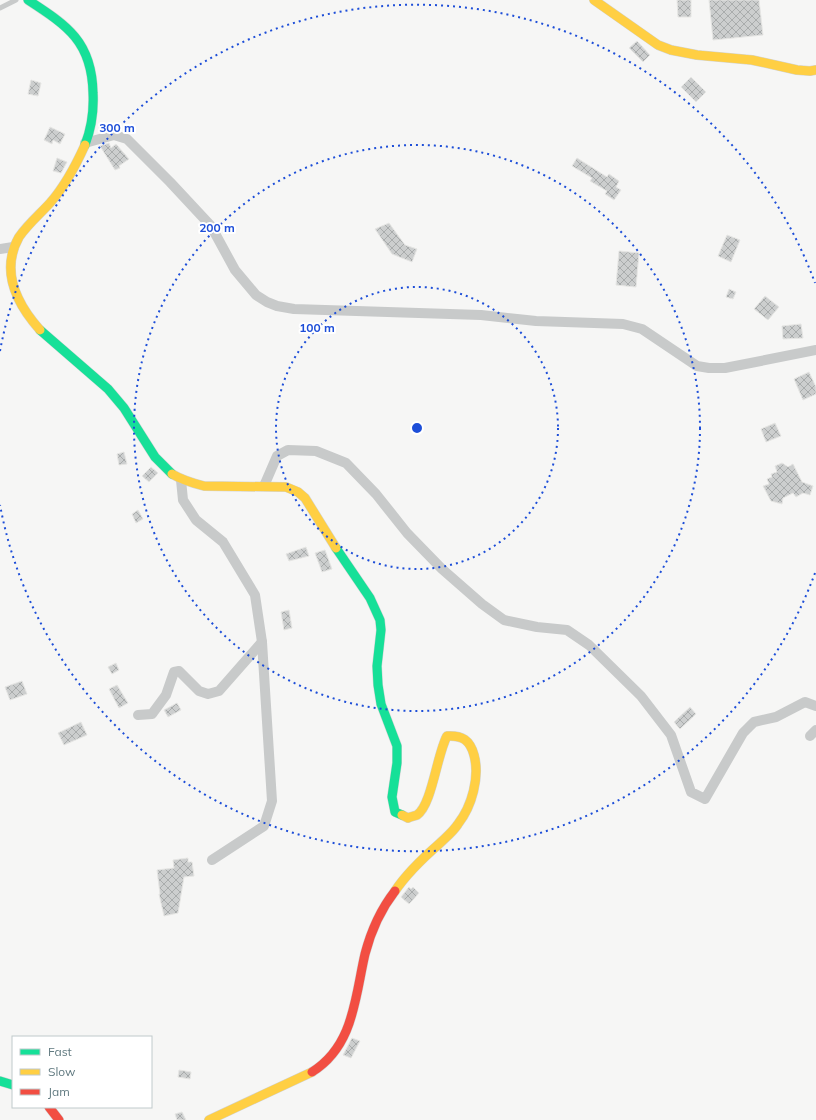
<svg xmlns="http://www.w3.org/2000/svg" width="816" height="1120" viewBox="0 0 816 1120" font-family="Mulish,sans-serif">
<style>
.building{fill:url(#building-cross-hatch);stroke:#e6e6e4}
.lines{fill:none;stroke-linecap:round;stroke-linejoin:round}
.fast-casing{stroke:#d1d3d3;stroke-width:10}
.slow-casing{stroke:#d1d3d3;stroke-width:10}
.jam-casing{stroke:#d1d3d3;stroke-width:10}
.lane{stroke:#c8caca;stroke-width:5}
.street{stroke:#c8caca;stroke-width:10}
.fast{stroke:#16e098;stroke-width:9}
.slow{stroke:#ffcf43;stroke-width:9}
.jam{stroke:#f24e42;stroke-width:9}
.ring{fill:none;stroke:#1d4ed8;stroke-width:2;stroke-dasharray:2 4}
.centre{fill:#1d4ed8;stroke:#fff;stroke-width:2}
.ring-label{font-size:12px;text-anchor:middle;font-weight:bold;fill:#1d4ed8;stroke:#fff;stroke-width:4;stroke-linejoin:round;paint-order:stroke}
</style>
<defs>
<pattern id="building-cross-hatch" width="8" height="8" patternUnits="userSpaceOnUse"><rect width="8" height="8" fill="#cccece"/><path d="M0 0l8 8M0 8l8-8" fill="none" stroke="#a9acac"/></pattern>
</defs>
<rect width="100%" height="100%" fill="#f6f6f5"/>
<g class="building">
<path d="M677,0h14v17h-13z"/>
<path d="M709,0h50l4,35 -50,5z"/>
<path d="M637,41l13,14 -7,7 -14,-14z"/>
<path d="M691,77l15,15 -10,10 -15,-15z"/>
<path d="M31,80l10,3 -3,13 -10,-2z"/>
<path d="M50,127l15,7 -5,10 -7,-4 -1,4 -8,-4z"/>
<path d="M109,143l2,5 5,-4 13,15 -10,7 1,2 -5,2 -15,-24z"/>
<path d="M57,158l10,4 -6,11 -8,-2z"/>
<path d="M577,158l30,19 2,-3 10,7 -3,6 5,3 -7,10 -9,-6 2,-3 -17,-10 2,-3 -20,-12z"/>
<path d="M389,223l16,22 12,4 -5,13 -20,-8 -17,-25z"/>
<path d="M727,235l13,5 -9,22 -13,-6z"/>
<path d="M619,251l20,2 -3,34 -20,-2z"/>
<path d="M729,289l7,3 -3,7 -7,-2z"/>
<path d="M765,296l14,11 -11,13 -14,-11z"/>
<path d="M801,324l2,14 -20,1 -1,-13z"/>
<path d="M809,372l7,15v7l-13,6 -9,-21z"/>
<path d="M775,423l6,13 -15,6 -5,-13z"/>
<path d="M124,452l3,12 -8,1 -2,-11z"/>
<path d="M782,463l6,4 5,-3 9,18 11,4 -3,9 -7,-2 -7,4 -3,-4 -10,5 -1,6 -11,-3 -8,-15 6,-2 -2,-5 5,-2 -1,-3 6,-2 -2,-6z"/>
<path d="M151,467l7,6 -9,9 -7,-6z"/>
<path d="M138,510l5,9 -7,4 -4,-9z"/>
<path d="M306,547l3,9 -20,5 -3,-7z"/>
<path d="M325,550l7,19 -10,3 -7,-19z"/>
<path d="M289,610l3,18 -8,2 -3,-18z"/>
<path d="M116,663l3,7 -7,4 -4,-7z"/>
<path d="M22,681l5,13 -17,6 -5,-13z"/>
<path d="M117,685l11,18 -9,5 -10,-19z"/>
<path d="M177,703l4,7 -13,7 -4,-7z"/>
<path d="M690,707l6,7 -16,15 -6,-7z"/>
<path d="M81,722l6,13 -23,10 -6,-12z"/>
<path d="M188,858v4h4l2,14 -10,1 -6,36 -14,3 -5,-22h1l-3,-24 17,-2 -1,-8z"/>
<path d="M409,887l2,2 2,-2 6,6 -10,11 -8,-7z"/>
<path d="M352,1038l8,3 -9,17 -8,-3z"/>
<path d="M179,1070l12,2 -1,7 -12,-2z"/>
<path d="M182,1112l4,8h-9l-2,-6z"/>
</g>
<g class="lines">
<g class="fast-casing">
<g id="fast">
<path d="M28,0c40,26 64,42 65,93 1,19 -1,34 -8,52"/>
<path d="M40,330l68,59 16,19 31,49 17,17"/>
<path d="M336,548l34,50 10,22 1,10 -4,36 1,19 3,19 16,42v17l-5,34 3,15 7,3"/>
<path d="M0,1081l13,4"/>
</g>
</g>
<g class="slow-casing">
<g id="slow">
<path d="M594,0l64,45 13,5 26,5 55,5 45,10 13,1 6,-1"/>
<path d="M40,330c-24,-27 -40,-59 -21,-93 9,-13 21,-23 31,-34 15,-17 26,-38 35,-58"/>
<path d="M172,474c10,6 20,9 32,12l82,1 12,5 7,6 31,50"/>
<path d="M395,891c12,-18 28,-33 44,-47 6,-6 14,-12 19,-20 14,-18 22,-47 16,-69 -4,-15 -12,-20 -27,-19 -10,18 -15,69 -30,79 -3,1 -7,2 -9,3l-6,-3"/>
<path d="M209,1120l103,-48"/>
</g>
</g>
<g class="jam-casing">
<g id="jam">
<path d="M312,1072c42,-26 43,-75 53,-118 6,-23 16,-45 30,-63"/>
<path d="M49,1107l10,13"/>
</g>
</g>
<path class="lane" d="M0,8l16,-8"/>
<g class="street">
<path d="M85,143l29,-8 13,4 43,43 41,44 24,44 21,25 11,7 10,4 17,3 187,6 55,6 87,3 19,5 55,37 12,2h16l91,-18"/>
<path d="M0,249l13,-2"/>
<path d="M181,480l2,20 13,20 27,22 32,53 7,47 10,159 -8,25 -52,34"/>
<path d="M264,486l13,-30 11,-6 28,1 30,12 30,31 31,39 35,36 40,35 22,16 33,7 30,3 22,15 52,51 30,39 20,57 14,7 38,-66 11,-11 22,-5 29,-15 11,4"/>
<path d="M138,715l14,-1 14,-19 8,-23 5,-1 20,20 9,3 11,-3 43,-49"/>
<path d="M810,736l6,-6"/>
</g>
<use href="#fast" class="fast"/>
<use href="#slow" class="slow"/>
<use href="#jam" class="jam"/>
</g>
<g class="ring">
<circle cx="417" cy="428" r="141"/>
<circle cx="417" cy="428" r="283"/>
<path d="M815 573A424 424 0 0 1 0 505M0 351A424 424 0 0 1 815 283"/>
</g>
<circle cx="417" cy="428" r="6" class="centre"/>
<g class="ring-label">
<text x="117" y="132">300 m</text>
<text x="217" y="232">200 m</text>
<text x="317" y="332">100 m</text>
</g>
<rect x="12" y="1036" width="140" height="72" fill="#ffffff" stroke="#c0cacc"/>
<rect x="20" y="1049" width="20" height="6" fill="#16e098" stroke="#c0cacc"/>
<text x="48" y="1056" font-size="12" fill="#617a80">Fast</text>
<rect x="20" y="1069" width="20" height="6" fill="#ffcf43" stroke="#c0cacc"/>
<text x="48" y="1076" font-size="12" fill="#617a80">Slow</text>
<rect x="20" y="1089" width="20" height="6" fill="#f24e42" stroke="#c0cacc"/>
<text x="48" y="1096" font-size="12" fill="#617a80">Jam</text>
</svg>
